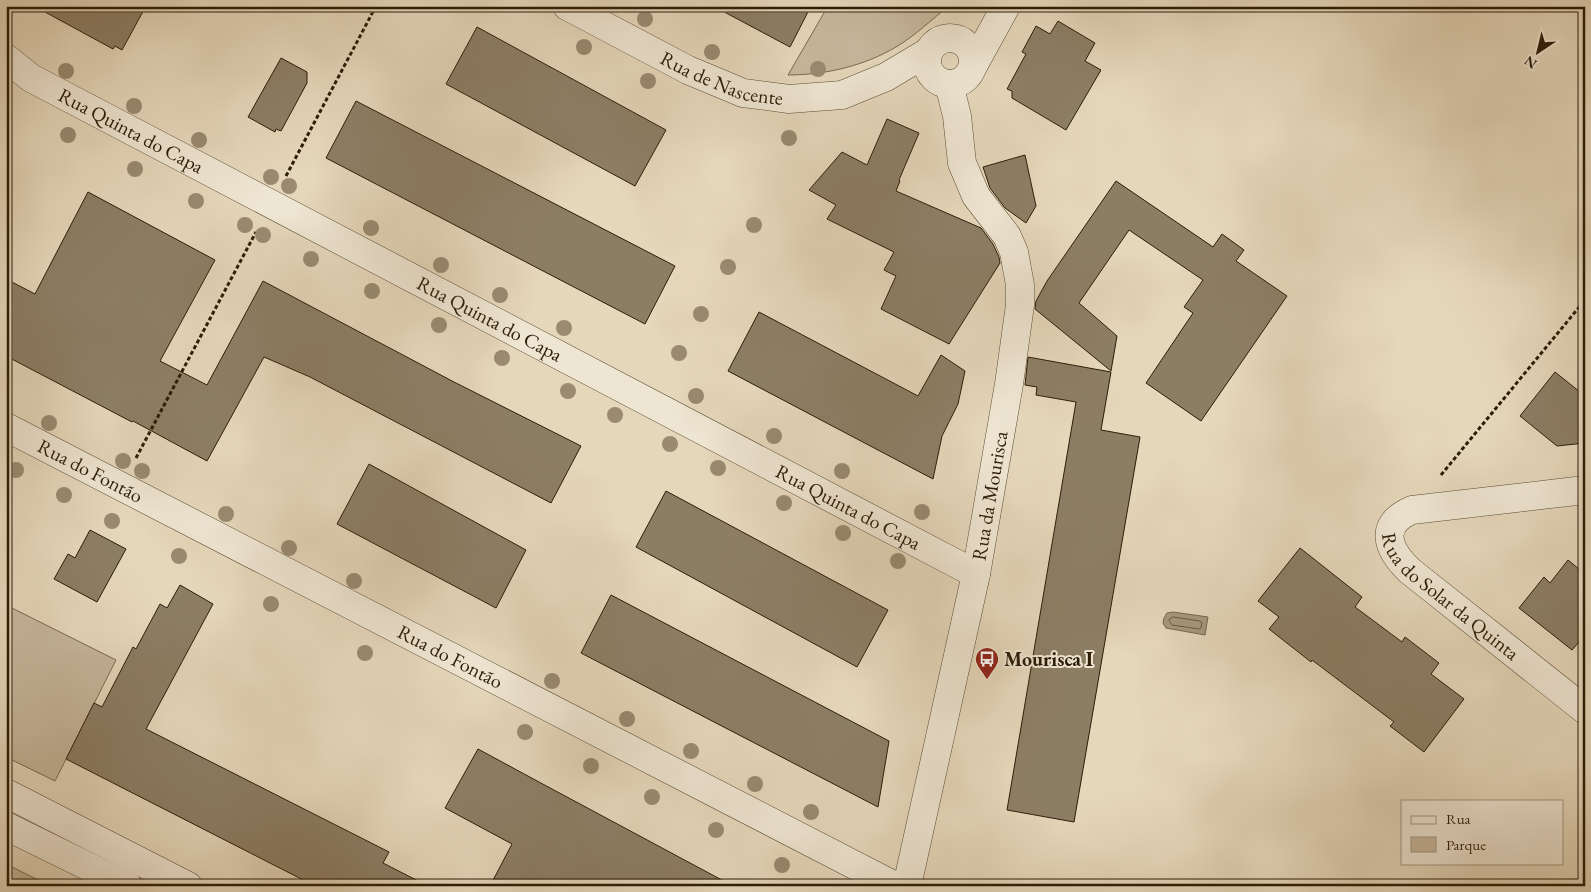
<svg xmlns="http://www.w3.org/2000/svg" width="1591" height="892" viewBox="0 0 1591 892" font-family="'EB Garamond',serif">
<style>
.green{fill:#c6b79c;stroke:#796a52}
.water{fill:#a6987d;stroke:#75674e}
.lines{fill:none;stroke-linecap:round;stroke-linejoin:round}
.shore{stroke:#695a42;stroke-width:1}
.building{fill:#8c7e65;stroke:#2c1d08}
.street-casing{stroke:#5a4c34;stroke-width:29}
.path{stroke:#2c1d08;stroke-width:3;stroke-dasharray:4 2.5;stroke-linecap:butt}
.street{stroke:#eee5d2;stroke-width:28}
.tree{fill:#998a70}
.labels{text-anchor:middle;stroke-width:4;stroke-linejoin:round;paint-order:stroke}
.street-label{font-size:20px;fill:#2c1d08;stroke:#eee5d2}
.poi-label{font-size:20px;font-weight:bold;fill:#2c1d08;stroke:#eee5d2;text-anchor:start}
</style>
<rect width="100%" height="100%" fill="#e5d7ba"/>
<filter id="stains"><feTurbulence type="fractalNoise" baseFrequency=".004" numOctaves="4"/><feColorMatrix values="0 0 0 0 .2 0 0 0 0 .09 0 0 0 0 .02 0 0 0 .5 -.17"/></filter>
<radialGradient id="worn" r=".72"><stop offset=".6" stop-color="#630" stop-opacity="0"/><stop offset="1" stop-color="#630" stop-opacity=".3"/></radialGradient>
<g class="green">
<path d="M828,6h121c-17,13 -34,30 -53,41 -32,19 -71,28 -108,28z"/>
<path d="M6,605l110,55 -61,121 -49,-24z"/>
<path d="M6,864l44,22h-44z"/>
</g>
<path class="water" d="M1173,612l35,5 -3,18 -39,-7 -3,-5 1,-5 3,-5z"/>
<g class="lines">
<path class="shore" d="M1173,617l27,4 2,2 -1,5 -2,1 -27,-4 -3,-5z"/>
</g>
<g class="building">
<path d="M34,6h112l-24,44 -7,-4 -2,3z"/>
<path d="M713,6h98l-21,41z"/>
<path d="M1058,21l37,22 -10,18 16,9 -35,60 -54,-32v-7l-5,-2 19,-35 -4,-2 14,-26 14,8z"/>
<path d="M477,27l189,103 -31,56 -189,-102z"/>
<path d="M281,58l26,14v11l-26,48 -5,-2 -1,3 -27,-15z"/>
<path d="M356,101l319,165 -30,58 -319,-166z"/>
<path d="M887,119l32,14 -20,47 1,1 -4,10 85,37 12,16 6,13 1,6 -51,81 -68,-35 15,-33 -12,-6 10,-18 -67,-33 9,-14 -27,-15 33,-38 25,13z"/>
<path d="M1025,155l11,51 -10,17 -21,-15 -15,-20 -7,-21z"/>
<path d="M1116,181l97,66 9,-13 22,16 -8,11 51,35 -86,125 -55,-38 47,-70 -9,-6 19,-27 -74,-50 -50,73 38,33 -6,35 -76,-62 1,-8 11,-20z"/>
<path d="M88,192l127,68 -55,101 47,24 56,-104 191,101 127,64 -30,57 -241,-126 -46,-20 -57,104 -74,-40 -1,1 -126,-66v-77l29,15z"/>
<path d="M759,312l159,84 23,-41 24,16 -7,33 -16,32 -9,43 -205,-108z"/>
<path d="M1028,357l83,15 -10,58 39,7 -66,385 -67,-12 69,-408 -40,-7 1,-8 -12,-2z"/>
<path d="M1555,372l30,24v47l-28,3 -37,-30z"/>
<path d="M369,464l157,86 -30,58 -159,-84z"/>
<path d="M666,491l222,119 -31,57 -221,-120z"/>
<path d="M90,530l36,19 -29,53 -43,-23 14,-25 7,4z"/>
<path d="M1300,548l62,49 -7,10 47,35 3,-5 34,26 -8,11 33,25 -40,53 -34,-26 4,-4 -82,-62 -1,2 -42,-33 10,-12 -21,-16z"/>
<path d="M1568,560l17,14v61l-13,15 -53,-42 25,-31 6,6z"/>
<path d="M180,585l33,19 -67,125 243,123 -6,11 45,23h-113l-249,-127 28,-56 8,4 31,-60 3,2 24,-45 7,4z"/>
<path d="M611,595l278,146 -11,66 -297,-154z"/>
<path d="M478,749l61,33 194,104h-243l22,-42 -67,-36z"/>
</g>
<g class="lines">
<g class="street-casing">
<g id="street">
<path id="s1" d="M567,6l121,64 55,23 46,6 53,-4 44,-18 42,-25"/>
<circle cx="950" cy="61" r="23"/>
<path id="s2" d="M6,58l25,20 945,496"/>
<path d="M972,68l34,-62"/>
<path id="s3" d="M6,427l889,459"/>
<path id="s4" d="M1585,490l-173,20c-35,15 -24,40 -2,61l175,139"/>
<path d="M6,793l182,93"/>
<path d="M6,826l122,60"/>
<path id="s5" d="M907,886l69,-312 33,-190 11,-79v-20l-6,-33 -7,-16 -31,-40 -14,-33 -5,-47 -8,-32"/>
</g>
</g>
<g class="path">
<path d="M286,176l90,-170"/>
<path d="M136,458l120,-226"/>
<path d="M1441,475l144,-175"/>
</g>
<use href="#street" class="street"/>
</g>
<g class="tree">
<circle cx="645" cy="19" r="8"/>
<circle cx="584" cy="47" r="8"/>
<circle cx="712" cy="52" r="8"/>
<circle cx="818" cy="69" r="8"/>
<circle cx="66" cy="71" r="8"/>
<circle cx="648" cy="81" r="8"/>
<circle cx="134" cy="106" r="8"/>
<circle cx="68" cy="135" r="8"/>
<circle cx="789" cy="138" r="8"/>
<circle cx="199" cy="140" r="8"/>
<circle cx="135" cy="169" r="8"/>
<circle cx="271" cy="177" r="8"/>
<circle cx="289" cy="186" r="8"/>
<circle cx="196" cy="201" r="8"/>
<circle cx="245" cy="225" r="8"/>
<circle cx="754" cy="225" r="8"/>
<circle cx="371" cy="228" r="8"/>
<circle cx="263" cy="235" r="8"/>
<circle cx="311" cy="259" r="8"/>
<circle cx="441" cy="265" r="8"/>
<circle cx="728" cy="267" r="8"/>
<circle cx="372" cy="291" r="8"/>
<circle cx="500" cy="295" r="8"/>
<circle cx="701" cy="314" r="8"/>
<circle cx="439" cy="325" r="8"/>
<circle cx="564" cy="328" r="8"/>
<circle cx="679" cy="353" r="8"/>
<circle cx="502" cy="358" r="8"/>
<circle cx="568" cy="391" r="8"/>
<circle cx="696" cy="396" r="8"/>
<circle cx="615" cy="415" r="8"/>
<circle cx="49" cy="423" r="8"/>
<circle cx="774" cy="436" r="8"/>
<circle cx="670" cy="444" r="8"/>
<circle cx="123" cy="461" r="8"/>
<circle cx="718" cy="468" r="8"/>
<circle cx="16" cy="470" r="8"/>
<circle cx="142" cy="471" r="8"/>
<circle cx="842" cy="471" r="8"/>
<circle cx="64" cy="495" r="8"/>
<circle cx="784" cy="503" r="8"/>
<circle cx="922" cy="512" r="8"/>
<circle cx="226" cy="514" r="8"/>
<circle cx="112" cy="521" r="8"/>
<circle cx="843" cy="533" r="8"/>
<circle cx="289" cy="548" r="8"/>
<circle cx="179" cy="556" r="8"/>
<circle cx="898" cy="561" r="8"/>
<circle cx="354" cy="581" r="8"/>
<circle cx="271" cy="604" r="8"/>
<circle cx="365" cy="653" r="8"/>
<circle cx="552" cy="681" r="8"/>
<circle cx="627" cy="719" r="8"/>
<circle cx="525" cy="732" r="8"/>
<circle cx="691" cy="751" r="8"/>
<circle cx="591" cy="766" r="8"/>
<circle cx="755" cy="784" r="8"/>
<circle cx="652" cy="797" r="8"/>
<circle cx="811" cy="812" r="8"/>
<circle cx="716" cy="830" r="8"/>
<circle cx="782" cy="865" r="8"/>
</g>
<defs>
<g id="bus-pin" transform="scale(1.25)"><path d="M0 17L-7.5 6A9.5 9.5 0 1 1 7.5 6Z" fill="#8f2418" stroke="#eee5d2"/><path d="M-5-6H5V4H4V6H2V4H-2V6H-4V4H-5ZM-3.5-4V0h7V-4ZM-3.5 1.2v1.5H-2V1.2ZM2 1.2v1.5H3.5V1.2Z" fill="#fff"/></g>
</defs>
<g fill-rule="evenodd">
<use href="#bus-pin" x="987" y="659"/>
</g>
<g class="labels">
<g class="street-label">
<text dy="7" stroke="none"><textPath href="#s1" startOffset="172">Rua de Nascente</textPath></text>
<text dy="7" stroke="none"><textPath href="#s2" startOffset="145">Rua Quinta do Capa</textPath></text>
<text dy="7" stroke="none"><textPath href="#s2" startOffset="550">Rua Quinta do Capa</textPath></text>
<text dy="7" stroke="none"><textPath href="#s3" startOffset="95">Rua do Fontão</textPath></text>
<text dy="7" stroke="none"><textPath href="#s5" startOffset="399">Rua da Mourisca</textPath></text>
<text dy="7" stroke="none"><textPath href="#s2" startOffset="955">Rua Quinta do Capa</textPath></text>
<text dy="7" stroke="none"><textPath href="#s4" startOffset="298">Rua do Solar da Quinta</textPath></text>
<text dy="7" stroke="none"><textPath href="#s3" startOffset="500">Rua do Fontão</textPath></text>
</g>
<g class="poi-label">
<text x="1004" y="666">Mourisca I</text>
</g>
</g>
<rect width="1591" height="892" fill="none" stroke="#e5d7ba" stroke-width="25"/>
<rect x="8" y="8" width="1576" height="877" fill="none" stroke="#2c1d08" stroke-width="2.5"/>
<rect x="12" y="12" width="1566" height="867" fill="none" stroke="#2c1d08"/>
<rect x="1401" y="800" width="162" height="65" fill="#eee5d2" stroke="#a09581"/>
<rect x="1411" y="816" width="25" height="8" fill="#eee5d2" stroke="#a09581"/>
<text x="1446" y="824" font-size="15" fill="#2c1d08">Rua</text>
<rect x="1411" y="837" width="25" height="15" fill="#c6b79c" stroke="#a09581"/>
<text x="1446" y="850" font-size="15" fill="#2c1d08">Parque</text>
<g transform="translate(1538 52) rotate(215)" stroke="#eee5d2" stroke-width="4" paint-order="stroke">
<path d="M0-4L9 19L0 12L-9 19Z" fill="#2c1d08"/>
<text y="-8" font-size="14" font-weight="bold" text-anchor="middle" fill="#2c1d08">N</text>
</g>
<rect width="100%" height="100%" filter="url(#stains)"/>
<rect width="100%" height="100%" fill="url(#worn)"/>
</svg>
